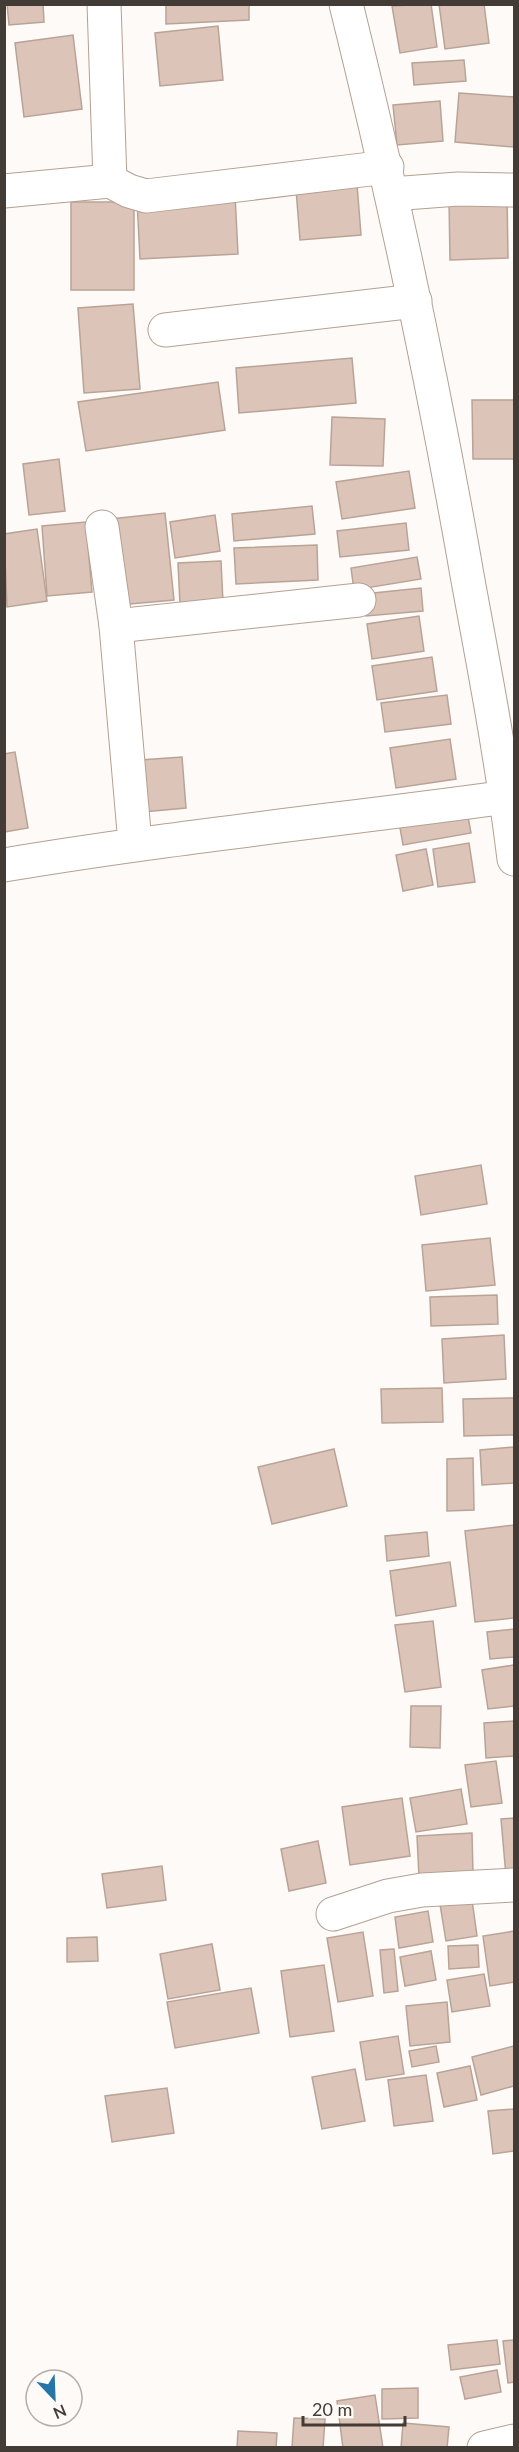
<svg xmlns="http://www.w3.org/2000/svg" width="519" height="2452" viewBox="0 0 519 2452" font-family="Lato,sans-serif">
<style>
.building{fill:#dcc5b8;stroke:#b9a397;stroke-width:1.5}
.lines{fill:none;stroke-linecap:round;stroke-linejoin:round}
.street-casing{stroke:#b4a092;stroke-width:35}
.secondary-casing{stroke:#b4a092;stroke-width:35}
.street{stroke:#fff;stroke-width:33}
.secondary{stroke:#fff;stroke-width:33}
</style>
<rect width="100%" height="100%" fill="#fefaf7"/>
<g class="building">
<path d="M7,4h36l1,18 -35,3z"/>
<path d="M166,4h83v16l-83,4z"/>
<path d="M431,4l6,43 -37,6 -8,-47z"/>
<path d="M439,4h45l5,39 -44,6z"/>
<path d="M218,26l5,54 -63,6 -5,-53z"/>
<path d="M73,35l9,74 -58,8 -9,-74z"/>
<path d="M464,60l2,21 -52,4 -2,-22z"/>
<path d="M459,93l55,4v50l-59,-5z"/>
<path d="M440,101l3,40 -46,4 -4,-40z"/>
<path d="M357,184l4,51 -61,5 -4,-51z"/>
<path d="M235,195l3,59 -98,5 -3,-59z"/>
<path d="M507,196l1,62 -58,2 -1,-62z"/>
<rect x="71" y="202" width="63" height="88"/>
<path d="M133,304l7,85 -56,4 -6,-85z"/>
<path d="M352,358l4,45 -117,10 -3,-45z"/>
<path d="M218,382l7,48 -139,21 -8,-49z"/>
<path d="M472,400h42v59h-41z"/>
<path d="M332,417l53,2 -2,47 -53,-1z"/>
<path d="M59,459l6,52 -36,4 -6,-51z"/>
<path d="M409,471l6,37 -73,11 -6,-37z"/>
<path d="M312,506l3,28 -81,7 -2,-27z"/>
<path d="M165,513l9,87 -55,5 -8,-86z"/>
<path d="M215,515l5,36 -45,7 -5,-36z"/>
<path d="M86,522l6,70 -45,4 -5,-70z"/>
<path d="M406,523l3,27 -69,7 -3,-26z"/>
<path d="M37,529l10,72 -40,6 -3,-73z"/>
<path d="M317,545l1,35 -82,4 -2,-36z"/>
<path d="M417,557l4,22 -67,11 -3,-22z"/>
<path d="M221,561l2,41 -43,2 -2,-41z"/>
<path d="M421,588l2,23 -57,5 -2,-22z"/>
<path d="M419,616l5,35 -52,8 -5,-35z"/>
<path d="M432,657l5,34 -60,9 -5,-34z"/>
<path d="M447,695l4,29 -66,8 -4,-29z"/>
<path d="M450,739l6,40 -60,9 -6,-40z"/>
<path d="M15,752l13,76 -24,4v-78z"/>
<path d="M182,757l4,51 -43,4 -3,-52z"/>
<path d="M467,811l4,22 -68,12 -4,-23z"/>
<path d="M469,843l6,39 -37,5 -5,-38z"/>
<path d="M426,849l7,36 -30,6 -7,-36z"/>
<path d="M481,1165l6,39 -66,11 -6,-39z"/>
<path d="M490,1238l5,47 -69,6 -4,-46z"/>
<path d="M497,1295l1,29 -67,2 -1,-29z"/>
<path d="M504,1335l2,44 -62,4 -2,-44z"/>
<path d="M442,1388l1,34 -61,1 -1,-34z"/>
<path d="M514,1398v37l-50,1 -1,-37z"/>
<path d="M514,1447v36l-32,2 -2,-35z"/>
<path d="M334,1449l13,57 -75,18 -14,-57z"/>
<path d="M473,1458l1,52 -27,1v-52z"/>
<path d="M514,1525v93l-39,4 -10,-91z"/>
<path d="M427,1532l2,24 -42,5 -2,-25z"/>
<path d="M450,1562l6,44 -60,10 -6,-45z"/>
<path d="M433,1621l8,66 -36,5 -10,-67z"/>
<path d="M514,1629v28l-24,2 -3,-27z"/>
<path d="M514,1665v41l-26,3 -6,-39z"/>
<path d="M411,1706h30l-1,42 -30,-1z"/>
<path d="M514,1721v35l-28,2 -2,-35z"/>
<path d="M496,1761l6,42 -31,4 -6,-42z"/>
<path d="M461,1789l6,35 -51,8 -6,-34z"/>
<path d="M402,1798l8,58 -60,9 -8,-58z"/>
<path d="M514,1818v57l-8,1 -5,-57z"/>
<path d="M472,1833l1,41 -54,3 -2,-41z"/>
<path d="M318,1841l8,42 -37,8 -8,-42z"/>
<path d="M162,1866l4,34 -59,8 -5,-34z"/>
<path d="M471,1893l6,43 -31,5 -7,-43z"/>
<path d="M428,1911l5,31 -34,6 -4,-31z"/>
<path d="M514,1931v51l-24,4 -7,-50z"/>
<path d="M363,1932l10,64 -35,6 -11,-64z"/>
<path d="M97,1937l1,24 -31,1v-24z"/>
<path d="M212,1944l8,46 -52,9 -8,-45z"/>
<path d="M478,1945l1,22 -30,2 -1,-23z"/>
<path d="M394,1949l4,42 -14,2 -4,-43z"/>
<path d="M431,1951l5,29 -31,6 -5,-29z"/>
<path d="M324,1965l10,66 -44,6 -9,-66z"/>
<path d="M484,1974l6,32 -38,6 -5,-32z"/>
<path d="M251,1988l8,45 -84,15 -8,-46z"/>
<path d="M447,2002l3,40 -40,4 -4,-40z"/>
<path d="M398,2036l6,38 -38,6 -6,-38z"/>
<path d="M436,2046l3,16 -27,5 -3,-16z"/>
<path d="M514,2046v40l-33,9 -9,-38z"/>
<path d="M470,2066l7,34 -33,7 -7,-34z"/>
<path d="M355,2069l10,52 -43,8 -10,-52z"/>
<path d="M426,2075l7,46 -39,5 -6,-46z"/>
<path d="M167,2088l7,45 -62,9 -7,-46z"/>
<path d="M514,2109v42l-21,3 -5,-43z"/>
<path d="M497,2340l3,24 -49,6 -3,-25z"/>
<path d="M514,2340v42l-6,1 -5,-42z"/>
<path d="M497,2370l4,22 -36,7 -5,-22z"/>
<path d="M418,2388v30l-36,1v-30z"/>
<path d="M375,2395l8,53h-40l-6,-47z"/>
<path d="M294,2418l31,1 -2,29h-31z"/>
<path d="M403,2423l46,4 -2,21h-46z"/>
<path d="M238,2431l39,2 -1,15h-39z"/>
</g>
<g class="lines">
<g class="street-casing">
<g id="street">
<path d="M104,4l6,177"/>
<path d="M4,191l106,-10 19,10 17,5 241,-29"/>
<path d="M391,194l67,-5 56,1"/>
<path d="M165,330l250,-29"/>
<path d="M102,527l14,99 19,217"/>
<path d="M116,626l243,-26"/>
<path d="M4,865c167,-28 335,-45 503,-68"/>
<path d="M333,1914l55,-18 34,-6 92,-5"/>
<path d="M484,2448l30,-7"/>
</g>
</g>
<g class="secondary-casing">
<path id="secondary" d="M346,4c48,193 89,387 123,582 17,91 34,182 45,273"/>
</g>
<use href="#street" class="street"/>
<use href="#secondary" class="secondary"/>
</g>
<rect width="519" height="2452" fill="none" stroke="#433b35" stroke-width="12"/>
<g transform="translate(54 2398) rotate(157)"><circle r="28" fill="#fefaf7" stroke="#b3aea9" stroke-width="1.5"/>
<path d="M0-4.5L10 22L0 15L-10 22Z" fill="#2575a6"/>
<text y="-9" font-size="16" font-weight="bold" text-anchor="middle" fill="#433b35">N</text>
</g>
<path d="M303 2416v9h102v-9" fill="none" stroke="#433b35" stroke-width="3"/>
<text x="312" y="2416" font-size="18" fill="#433b35" stroke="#fefaf7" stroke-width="4.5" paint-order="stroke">20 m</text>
</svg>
